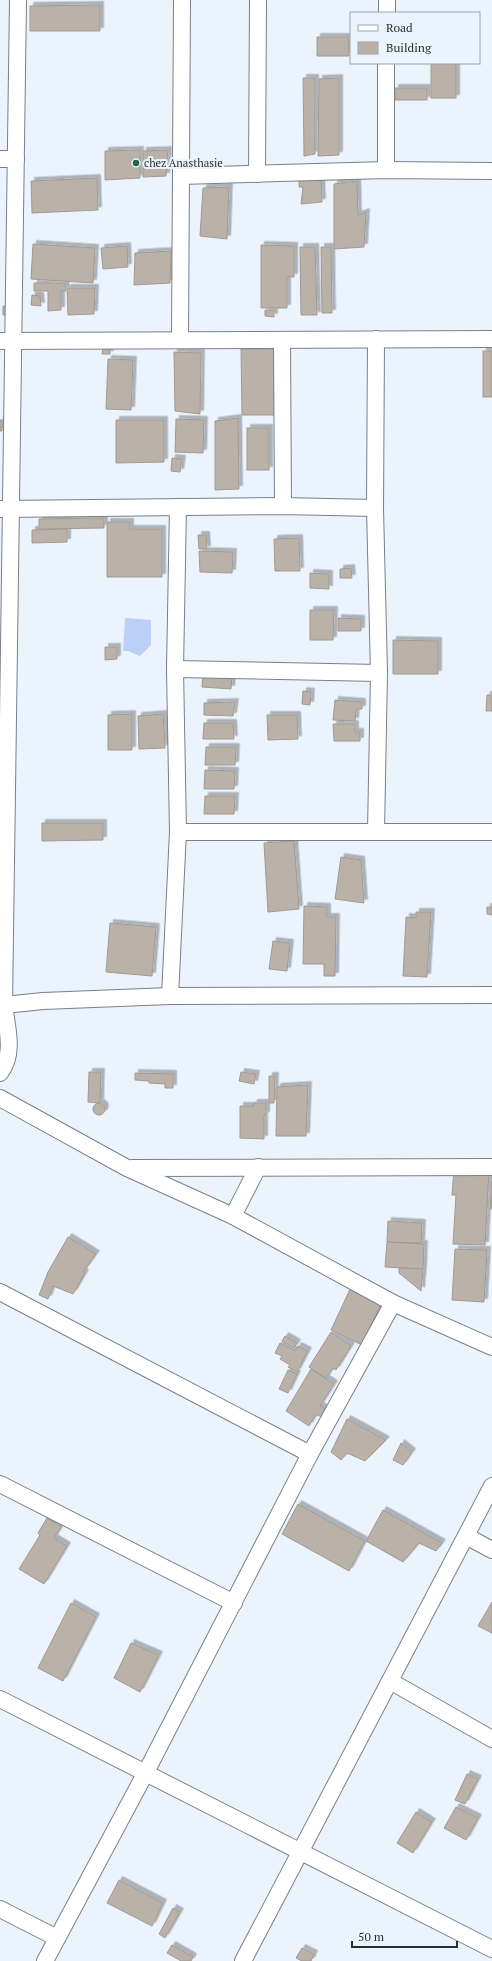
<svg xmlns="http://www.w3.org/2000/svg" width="492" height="1961" viewBox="0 0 492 1961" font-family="'PT Serif',serif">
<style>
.water{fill:#bccff7}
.building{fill:#bab1a8;stroke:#a29990;filter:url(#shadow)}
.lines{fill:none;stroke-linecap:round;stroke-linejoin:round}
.minor-casing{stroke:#798089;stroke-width:18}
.minor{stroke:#fff;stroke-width:16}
.poi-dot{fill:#2a634c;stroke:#ebf3fd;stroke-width:1.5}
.labels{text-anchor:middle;stroke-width:4;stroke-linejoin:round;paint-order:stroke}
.poi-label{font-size:11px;fill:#2b2e32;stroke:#ebf3fd;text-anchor:start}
</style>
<defs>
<filter id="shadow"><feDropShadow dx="3.5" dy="-3.5" stdDeviation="0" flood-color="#0004"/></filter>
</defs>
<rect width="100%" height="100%" fill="#ebf3fd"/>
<path class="water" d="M125,618l26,2v25l-11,11 -12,-5h-5z"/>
<g class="building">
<path d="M100,5v26h-70v-25z"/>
<path d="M317,37h31l1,19h-32z"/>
<rect x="431" y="63" width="25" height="35"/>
<path d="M303,78h12v76l-11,2z"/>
<path d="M339,78v77l-21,1 1,-77z"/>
<rect x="395" y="88" width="32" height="12"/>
<path d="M140,150v28l-35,2v-29z"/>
<path d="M168,150l-2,26 -23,1v-26z"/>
<path d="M299,176h22l1,26 -21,2 2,-17h-4z"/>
<path d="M97,178l1,32 -66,3 -1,-32z"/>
<path d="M357,181l1,34 8,-3 -2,35 -30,2v-65z"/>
<path d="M229,187l-2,52 -27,-3 3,-48z"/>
<path d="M33,244l62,4 -2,35 -62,-4z"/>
<path d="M261,245l33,1v31h-7v31h-26z"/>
<path d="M127,246l1,21 -25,2 -2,-21z"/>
<path d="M300,247h15l2,68h-16z"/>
<path d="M321,247h10l1,66h-10z"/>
<path d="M171,251l-1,32 -36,2 1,-32z"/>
<path d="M34,283h31l1,8h-5v19l-13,1v-20h-14z"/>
<path d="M67,288h28l-1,26 -26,1z"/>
<path d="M32,295l8,1 1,10 -10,-1z"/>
<path d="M3,306l5,1v8h-5z"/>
<path d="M265,310h9v7l-9,-1z"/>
<path d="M103,347l7,1v6h-8z"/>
<path d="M241,349h36v66h-35z"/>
<rect x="483" y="351" width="9" height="46"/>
<path d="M174,352l27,1 -1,61 -25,-3z"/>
<path d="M108,359l25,1 -2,50 -25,-1z"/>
<path d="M238,418l1,71 -24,1v-69z"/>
<path d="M176,419l28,1 -1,33 -28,-1z"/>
<path d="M0,420h3l-1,11h-2z"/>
<path d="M116,420h48v42l-48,1z"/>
<rect x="247" y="428" width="22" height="42"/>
<path d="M172,458l10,1 -2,13 -9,-1z"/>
<path d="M104,518v10l-65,1v-10z"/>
<path d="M107,522h23v7h32v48h-55z"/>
<path d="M67,529v13l-35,1v-13z"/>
<path d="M198,535h8l1,14h-8z"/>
<path d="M299,538l1,33h-25l-1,-32z"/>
<path d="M199,551l34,1 -1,21 -32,-1z"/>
<path d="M351,568l1,10h-12v-9z"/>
<path d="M310,573l19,1v15l-19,-1z"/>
<path d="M310,610h24l-1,30h-23z"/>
<path d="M338,618l23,1v12h-23z"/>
<path d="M393,640l45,1v33h-45z"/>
<path d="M105,647h12v12l-12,1z"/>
<path d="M203,674l29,3 -1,12 -29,-2z"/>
<path d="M303,691l8,1 -1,13 -8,-1z"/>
<path d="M487,695h5v16h-6z"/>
<path d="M335,700l27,2v7h-6l-1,12 -22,-1z"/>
<path d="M235,702l-2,14 -29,-1v-12z"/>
<path d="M132,714v36h-24v-35z"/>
<path d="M163,714l2,34 -26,1 -1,-33z"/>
<path d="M267,715h30l1,24 -30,1z"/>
<path d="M204,723h29l1,16h-31z"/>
<path d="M333,724h22v8h5v9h-26z"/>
<path d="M206,747h30l-1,18h-30z"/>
<path d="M205,770l30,1 -1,18h-30z"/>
<path d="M205,796h30l-1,18h-30z"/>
<path d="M42,823h61v17l-61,1z"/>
<path d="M294,841l5,68 -31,3 -4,-69z"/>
<path d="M341,857l20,3 3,43 -29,-4z"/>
<path d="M304,906l23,1v10h9l-1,59h-11v-12h-21z"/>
<path d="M487,907h5v8l-5,-1z"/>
<path d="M416,912h15l-4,65 -24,-1 3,-59 10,1z"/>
<path d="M110,923l46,4 -4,49 -46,-4z"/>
<path d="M273,941l17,2 -3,28 -18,-2z"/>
<path d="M89,1072h12l-1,31 -12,-1z"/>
<path d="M241,1072l15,2 -2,10 -15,-3z"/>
<path d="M135,1073l38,1v14h-8v-4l-16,-1v-2l-14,-1z"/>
<path d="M269,1076h6l-1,27h-5z"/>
<path d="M308,1085l-2,51h-30l1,-49z"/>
<circle cx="99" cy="1109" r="6"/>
<path d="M254,1103h12v12h-2v24l-24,-1v-32h13z"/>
<path d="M454,1169l35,2 -4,74 -32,-1 3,-49h-4z"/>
<path d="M492,1181v28h-2z"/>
<path d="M388,1221l34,2 -1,20 -34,-1z"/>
<path d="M68,1237l28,17 -13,18 2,1 -12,21 -20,-8 -5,13 -9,-4 9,-23z"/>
<path d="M387,1242l37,2 -1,25 -38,-2z"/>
<path d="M455,1249l32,1 -3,52 -32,-2z"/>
<path d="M399,1268l24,1 -2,22 -22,-18z"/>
<path d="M352,1285l31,15 -21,45 -31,-15z"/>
<path d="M331,1332l20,14 -15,24 -3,-2 -7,10 -17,-11z"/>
<path d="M285,1336l12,7 -3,5 -12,-7z"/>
<path d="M280,1343l15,8 3,-5 10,5 -11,21 -9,-5 2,-2 -10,-6 2,-3 -7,-3z"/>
<path d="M311,1369l23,15 -14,22 6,3 -5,8 -5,-3 -7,12 -23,-15z"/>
<path d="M288,1370l9,4 -9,19 -9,-4z"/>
<path d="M347,1419l39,21 -21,21 -18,-8 -6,7 -10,-8z"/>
<path d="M401,1443l11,9 -9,13 -10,-5z"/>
<path d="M298,1504l67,37 -16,30 -67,-37z"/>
<path d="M383,1510l59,33 -6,8 -17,-8 -16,19 -37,-21z"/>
<path d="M47,1518l14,9 -7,11 13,8 -23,38 -25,-15 21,-34 -2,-2z"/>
<path d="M492,1602v31l-14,-7z"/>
<path d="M71,1603l25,14 -33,64 -25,-13z"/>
<path d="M131,1643l28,12 -19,37 -26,-14z"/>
<path d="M467,1774l11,5 -13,25 -10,-4z"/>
<path d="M456,1807l22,11 -12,22 -22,-12z"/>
<path d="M416,1812l16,10 -19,31 -16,-10z"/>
<path d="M119,1880l44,23 -11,23 -45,-23z"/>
<path d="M173,1908l7,4 -15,26 -6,-4z"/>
<path d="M172,1945l21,12 -2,4h-10l-14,-8z"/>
<path d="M302,1948l12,6 -3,7h-9l-6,-3z"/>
</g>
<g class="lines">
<g class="minor-casing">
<g id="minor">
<path d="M387,13v-13"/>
<path d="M0,159h16"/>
<path d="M386,170v-107"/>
<path d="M257,174l1,-174"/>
<path d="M181,176l205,-6 106,1"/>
<path d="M376,339l-1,169 4,165 -3,159"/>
<path d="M180,340l2,-340"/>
<path d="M282,340l1,166"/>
<path d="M0,341l492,-2"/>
<path d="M0,509l283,-3 92,2"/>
<path d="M175,669l204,4"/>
<path d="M178,832h314"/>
<path d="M170,996l8,-164 -3,-163 3,-162"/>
<path d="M4,1005l39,-4 127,-5 322,-1"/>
<path d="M0,1073c15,-19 7,-45 4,-68l14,-1005"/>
<path d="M0,1098l127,70 106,48 160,87 99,44"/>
<path d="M132,1168l360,-1"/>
<path d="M233,1216l25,-49"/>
<path d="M0,1292l310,162"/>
<path d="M0,1484l234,119"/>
<path d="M466,1536l26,14"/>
<path d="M390,1681l102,58"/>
<path d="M0,1699c163,84 329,166 492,250"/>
<path d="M0,1909l57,29"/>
<path d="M45,1961l100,-187 165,-320 83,-151"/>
<path d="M243,1961l249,-475"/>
</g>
</g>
<use href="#minor" class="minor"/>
</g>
<circle class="poi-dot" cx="136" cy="163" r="4"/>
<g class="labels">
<g class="poi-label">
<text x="144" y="167">chez Anasthasie</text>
</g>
</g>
<rect x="350" y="12" width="130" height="52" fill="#ebf3fd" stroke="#9ea4ac"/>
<rect x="358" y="25" width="20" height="6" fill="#ffffff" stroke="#9ea4ac"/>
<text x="386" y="32" font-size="12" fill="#2b2e32">Road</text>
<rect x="358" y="42" width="20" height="12" fill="#bab1a8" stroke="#9ea4ac"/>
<text x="386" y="52" font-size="12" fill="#2b2e32">Building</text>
<path d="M352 1941v6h105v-6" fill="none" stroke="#2b2e32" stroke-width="2"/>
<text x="358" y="1941" font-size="12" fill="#2b2e32" stroke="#ebf3fd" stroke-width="3" paint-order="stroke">50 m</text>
</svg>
